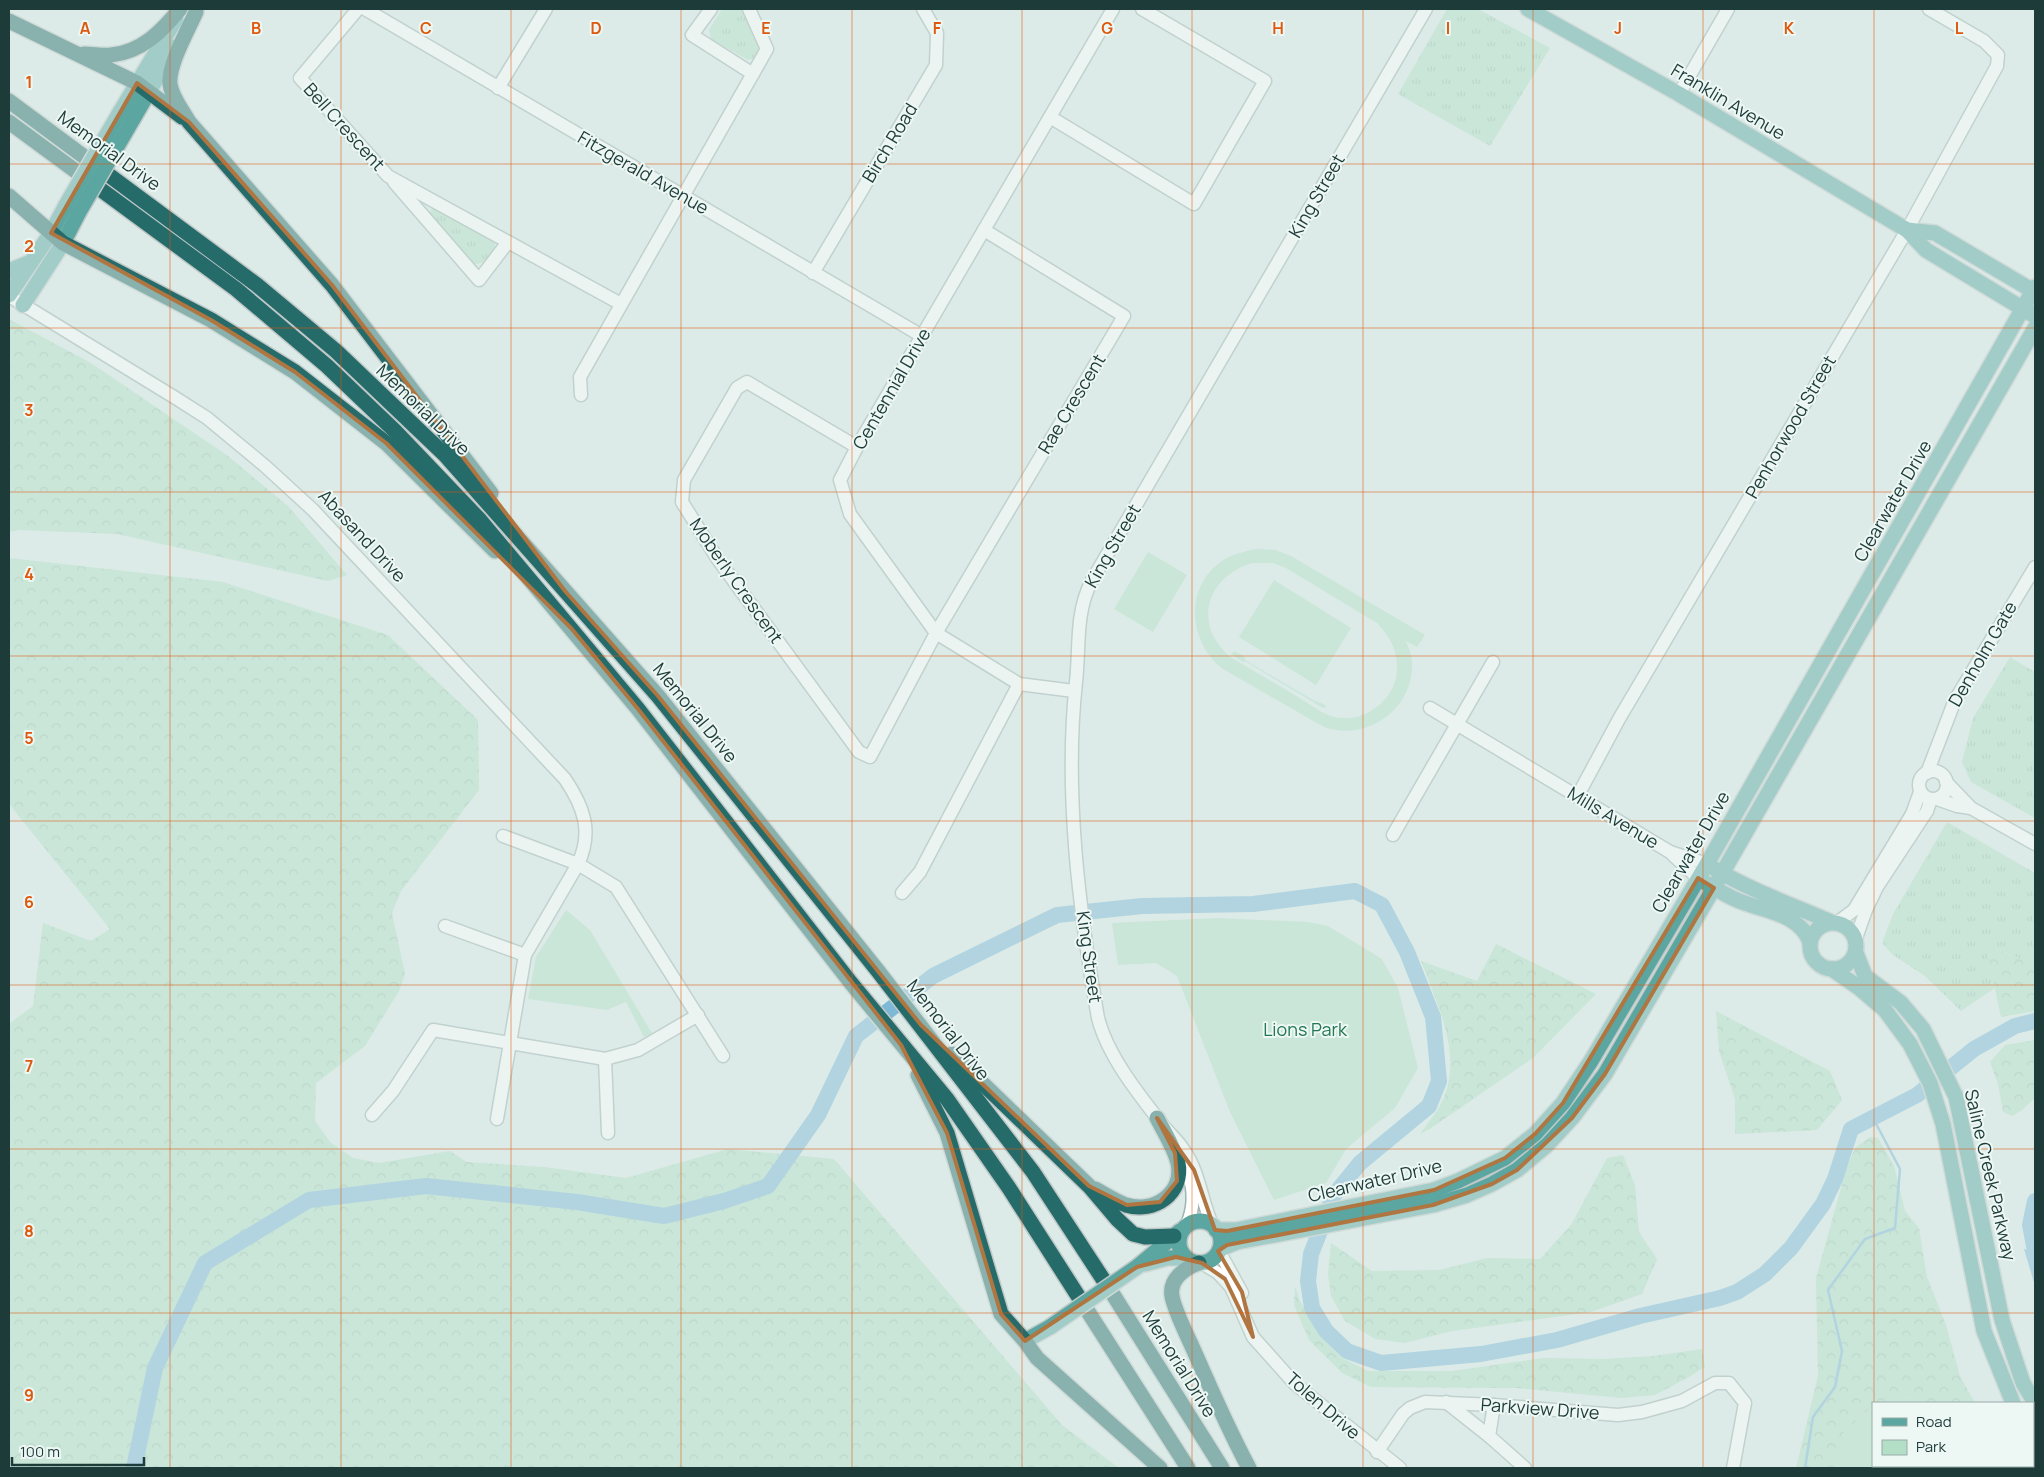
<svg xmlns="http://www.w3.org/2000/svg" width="2044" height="1477" viewBox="0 0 2044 1477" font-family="Manrope,sans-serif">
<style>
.grass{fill:url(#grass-tufts)}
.forest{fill:url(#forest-crowns)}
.green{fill:#b2dfc6;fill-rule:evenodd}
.water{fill:url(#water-ripples)}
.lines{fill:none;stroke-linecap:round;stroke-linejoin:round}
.stream{stroke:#7db9d7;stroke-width:2.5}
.river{stroke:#7db9d7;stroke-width:16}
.minor-casing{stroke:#9fb3af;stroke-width:15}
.major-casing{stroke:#c0c8c8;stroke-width:18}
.highway-casing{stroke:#c0c8c8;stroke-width:18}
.minor{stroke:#fff;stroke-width:12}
.major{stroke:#5ba6a0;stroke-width:15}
.highway{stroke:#256b69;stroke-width:15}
.major-bridge-casing{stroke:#c0c8c8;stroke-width:18;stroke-linecap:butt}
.major-bridge{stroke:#5ba6a0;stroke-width:15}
.marked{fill:none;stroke:#b07641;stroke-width:4;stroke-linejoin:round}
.grid{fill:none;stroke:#de580e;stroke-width:1;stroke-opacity:0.55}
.labels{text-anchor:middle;stroke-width:4;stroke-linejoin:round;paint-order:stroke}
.street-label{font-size:18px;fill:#1d3b39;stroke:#edf7f4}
.park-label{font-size:18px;fill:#237752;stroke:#edf7f4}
.grid-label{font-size:16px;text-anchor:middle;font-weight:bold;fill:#de580e;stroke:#edf7f4;stroke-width:4;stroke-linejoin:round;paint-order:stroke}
</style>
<defs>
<pattern id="grass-tufts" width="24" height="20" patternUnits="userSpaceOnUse" patternTransform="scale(1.25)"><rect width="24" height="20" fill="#b2dfc6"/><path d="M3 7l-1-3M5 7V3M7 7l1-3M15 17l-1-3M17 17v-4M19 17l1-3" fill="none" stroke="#99c0ab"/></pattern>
<pattern id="forest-crowns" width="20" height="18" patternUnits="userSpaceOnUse" patternTransform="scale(1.25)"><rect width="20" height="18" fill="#b2dfc6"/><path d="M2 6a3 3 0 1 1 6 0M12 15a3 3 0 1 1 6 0" fill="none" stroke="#99c0ab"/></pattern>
<pattern id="water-ripples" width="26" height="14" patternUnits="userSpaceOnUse" patternTransform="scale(1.25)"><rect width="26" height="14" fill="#7db9d7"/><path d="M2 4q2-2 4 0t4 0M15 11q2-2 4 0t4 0" fill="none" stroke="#6698af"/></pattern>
</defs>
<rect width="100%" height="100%" fill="#dcebe7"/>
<g class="grass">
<path d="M722,9h19l12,16 8,20 -5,13 -8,2 -37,-21 -2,-9z"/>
<path d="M1447,9h31l72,39 -60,98 -92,-52z"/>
<path d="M436,206l52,30 7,8v4c-6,8 -10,17 -21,16l-42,-48 -2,-4 2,-4z"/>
<path d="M2010,657l25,15v146l-64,-36 -9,-20 11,-44z"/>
<path d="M1947,822l88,51v92l-36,-15 -11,6 7,32 -34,23 -36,-35 -32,-21 -11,-12 11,-29z"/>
</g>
<g class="forest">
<path d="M9,319l82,44 137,93 61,51 58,68 -19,6 -211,-47 -97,-4 -11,2z"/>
<path d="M9,558l214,24 165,53 90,85 1,70 -78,101 -9,22 13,61 -6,17 -34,55 -49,37 -1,38 16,22 22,15 26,5 71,-12 17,11 77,5 82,11 102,-29 106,10 228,266 57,43h-1110v-444l24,-18 10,-83 48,18 19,-12 -101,-125z"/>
<path d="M1496,944l100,50 -63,64 -102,70 -11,6c6,-9 13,-17 18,-25 29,-47 0,-103 -17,-148l56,20z"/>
<path d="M1999,950l36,15v46l-34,6 -13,-61z"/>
<path d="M1716,1011l114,60 12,29 -25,30 -82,4v-35l-16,-48z"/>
<path d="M2035,1040v58l-13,12 -10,6 -9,-4 -5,-28 -8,-22 15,-17z"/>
<path d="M1870,1137l8,1 16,28 11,45 14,17 8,49 19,48 14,51 15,27h-48l-8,-6 -24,1 -12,5h-10v5l-6,3 -23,22 -8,35h-40l22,-92 -2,-98 30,-108 9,-22z"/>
<path d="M1623,1155l12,30 4,47 18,27 -15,35 -51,18 -139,19 -47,12 -30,-4 -30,-18 -14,-25 -3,-21 3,-32 41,28 67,-1 48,-12 53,1 31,-34 36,-67z"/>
<path d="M1295,1286l5,15 20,35 22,22 26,13h84l92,-13 60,1 49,-3 49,-7 3,18 -18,11 -32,17 -33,3 -105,-10 -146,-1 -29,-14 -33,-33 -15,-35z"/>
</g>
<g class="green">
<path d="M1256,549l19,1 16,6 134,79 -8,12 -11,-6c3,8 6,15 6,23 1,46 -46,78 -88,63l-101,-58c-37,-28 -39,-87 4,-111 10,-5 19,-7 29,-9zM1252,563h21l13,5 91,55c15,15 23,33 19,55 -6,27 -37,47 -65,38 -12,-4 -23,-13 -33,-19 -22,-13 -44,-26 -66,-39 -40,-31 -27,-81 20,-95z"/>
<path d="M1148,552l39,23 -34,57 -39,-23z"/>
<path d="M1274,580l77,48 -35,57 -77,-48z"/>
<path d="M1234,651l11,6v3l68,40 12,5 1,2 -3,1 -78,-47 -2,1 -12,-8z"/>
<path d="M566,910l24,20 62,103 -8,4 -18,-35 -19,8 -79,-11 8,-42z"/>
<path d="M1218,918l90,4 20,4 54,33 16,29 20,80 -23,40 -49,41 -20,34 -52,17 -44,-88 -53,-136 -21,-13 -38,2 -6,-42z"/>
<path d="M1919,1397l8,6h-44l12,-5z"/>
<path d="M1873,1408v58h126l3,2h-166l7,-35 24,-22z"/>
</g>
<path class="water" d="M2024,1249l11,3v34z"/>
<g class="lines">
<path class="stream" d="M1805,1468l8,-51 22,-30 7,-36 -14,-61 37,-51 30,-11 5,-59 -27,-51"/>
<g class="river">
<path d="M2035,1201l-5,24 5,26"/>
<path d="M134,1468l21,-100 50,-105 104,-63 117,-14 151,16 87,14 60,-15 44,-15 50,-71 38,-79 77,-60 124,-61 85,-9 111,-2 102,-13 27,14 25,47 26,65 6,64 -10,25 -69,57 -26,32 -23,59 -3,27 4,27 14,23 21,20 34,12 100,-9 76,-14 83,-24 80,-18 17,-6 28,-18 26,-26 32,-44 12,-25 16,-50 66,-34 57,-46 41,-23 20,-5"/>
</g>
<g class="minor-casing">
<g id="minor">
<path d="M358,9l-58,69 88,98 233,128"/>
<path d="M365,9l557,327"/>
<path d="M711,9l-19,26 61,39"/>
<path d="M498,88l48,-79"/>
<path d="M1679,94l49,-85"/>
<path d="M1050,117l144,87 71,-123 -123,-72"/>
<path d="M394,182l85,98 29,-38"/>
<path d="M813,273l123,-208 1,-32 -14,-24"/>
<path d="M9,296l165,101 33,21 58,48 48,44 252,269c19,28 28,53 13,85l-53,91 -28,164"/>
<path d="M581,395l-1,-18 187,-328 -18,-40"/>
<path d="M857,447l-110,-65 -10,6 -53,92 -2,22 35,56 142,194 11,5 66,-124 188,-317 -140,-86"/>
<path d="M1074,691l-55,-7 -83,-51 -86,-119 -10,-34 17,-33 256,-438"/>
<path d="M1430,708l240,144 37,12"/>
<circle cx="1933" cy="785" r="14"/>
<path d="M1927,773l28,-73 80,-133"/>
<path d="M1946,782l25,26 64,36"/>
<path d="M1577,797l42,-78 288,-489 90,-164 1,-11 -14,-14 -55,-32"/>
<path d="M1937,799l20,7 14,2"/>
<path d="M1393,835l100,-173"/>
<path d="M503,836l75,28 38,23 107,169"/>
<path d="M1673,855l25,23"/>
<path d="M902,893l18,-21 99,-188"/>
<path d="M1838,922l16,-12 58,-96 8,-22"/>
<path d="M445,926l80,29"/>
<path d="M1856,938l10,-28 11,-23 50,-76 4,-12"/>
<path d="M605,1059l3,74"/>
<path d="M372,1115l21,-24 40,-61 172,29 33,-9 60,-35"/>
<path d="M1186,1227c8,-18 9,-36 2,-54"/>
<path d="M1213,1227c-12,-26 -13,-55 -30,-78 -5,-8 -12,-14 -18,-21 -25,-32 -57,-71 -67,-110 -19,-108 -34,-227 -22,-336 4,-36 -1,-67 15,-100l335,-573"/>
<path d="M1219,1251l23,42"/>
<path d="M1202,1263l16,10 13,14 22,50 42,47 105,84"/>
<path d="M1446,1402l43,34 36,32"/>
<path d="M1489,1436l5,-31"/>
<path d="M1377,1452l26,-38 7,-6 15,-6 69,3 124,10 24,-3 40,-11 33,-18h14l16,20 -12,65"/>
</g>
</g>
<g class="major-casing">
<g id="major">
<path d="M1528,9l151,85 228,136 19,20 109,66"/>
<path d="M120,112l56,-93"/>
<path d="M133,119l42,-72"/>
<path d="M1907,230l28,3 100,59"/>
<path d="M9,271l22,-9"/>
<path d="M9,295l42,-62 15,-28"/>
<path d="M23,305l40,-62 16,-31"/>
<path d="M1715,869c37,22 77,36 116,53"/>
<path d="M1706,883c12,7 25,16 39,20 24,9 55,12 65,39"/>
<circle cx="1833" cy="946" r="23"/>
<path d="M1856,953l9,23 36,27 22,26 33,68 46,223 21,63 12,20"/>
<path d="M1832,969l26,18 27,23 25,34 20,39 13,41 41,207 29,72"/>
<circle cx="1200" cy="1242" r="21"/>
<path d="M1216,1230h20l198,-40 24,-9 47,-23 30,-24 28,-31 28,-42 116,-197 328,-577"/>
<path d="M1220,1249l17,-7 196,-37 34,-10 25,-11 25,-14 30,-25 25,-27 33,-44 103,-176 327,-570"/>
<path d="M1145,1264l22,-6h19"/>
<path d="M1137,1267l43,-36"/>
<path d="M1025,1341l25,-14"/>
<path d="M2033,1435l2,4"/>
</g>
</g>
<g class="highway-casing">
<g id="highway">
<path d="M196,12c-8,18 -28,53 -26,72 2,14 13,27 19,38l143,163 159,208"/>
<path d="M9,21l128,62 45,34"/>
<path d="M84,54c9,0 19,2 27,1 31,-3 51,-24 69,-46"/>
<path d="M9,101l248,184 79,66 109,104 213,241 220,275 155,201 81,124 108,172"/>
<path d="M9,122l227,167 91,77 68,65 85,89 158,189 213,274 96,116 62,89 179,280"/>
<path d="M9,196l54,47 148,77 84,52 91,71 109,108"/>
<path d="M952,1054l137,132 28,33 16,15 12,3 29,-1"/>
<path d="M918,1075l29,58 54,181 24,27 12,17 123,110"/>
<path d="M1095,1189c10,5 20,12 31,16 28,9 58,-12 52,-42 -4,-16 -14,-31 -21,-45"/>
<path d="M1199,1263c-14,5 -30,16 -27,33 2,14 17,43 23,57 17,39 34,78 54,115"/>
</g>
</g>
<use href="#minor" class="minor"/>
<use href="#major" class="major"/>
<use href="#highway" class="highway"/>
<g class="major-bridge-casing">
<g id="major-bridge">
<path d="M66,205l54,-93"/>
<path d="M79,212l54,-93"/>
<path d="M1050,1327l87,-60"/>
</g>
</g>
<use href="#major-bridge" class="major-bridge"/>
</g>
<path d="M0 0H2044V1477H0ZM137,83l52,39 143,163 233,306 93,105 263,329 168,161 38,19 33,-3 17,-21 -2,-28 -18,-35 37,52 21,60 12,1 207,-41 71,-32 30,-24 28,-31 135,-225 16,10 -109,186 -33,44 -55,52 -25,14 -59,21 -206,40 -9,6 24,41 11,45 -28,-58 -23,-16 -26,-6 -39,10 -112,74 -24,-27 -54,-181 -46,-88 -263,-336 -67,-81 -185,-185 -91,-71 -84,-52 -160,-87z" fill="#dcebe7" fill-opacity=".55" fill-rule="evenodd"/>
<path class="marked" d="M137,83l52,39 143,163 233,306 93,105 263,329 168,161 38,19 33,-3 17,-21 -2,-28 -18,-35 37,52 21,60 12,1 207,-41 71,-32 30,-24 28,-31 135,-225 16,10 -109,186 -33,44 -55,52 -25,14 -59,21 -206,40 -9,6 24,41 11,45 -28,-58 -23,-16 -26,-6 -39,10 -112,74 -24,-27 -54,-181 -46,-88 -263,-336 -67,-81 -185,-185 -91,-71 -84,-52 -160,-87z"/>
<path class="grid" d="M170,9v1459M341,9v1459M511,9v1459M681,9v1459M852,9v1459M1022,9v1459M1192,9v1459M1363,9v1459M1533,9v1459M1703,9v1459M1874,9v1394M9,164h2026M9,328h2026M9,492h2026M9,656h2026M9,821h2026M9,985h2026M9,1149h2026M9,1313h2026M1874,1466v2"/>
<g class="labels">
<g class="street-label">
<text transform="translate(1728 102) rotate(31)" y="6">Franklin Avenue</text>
<text transform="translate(344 127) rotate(48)" y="6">Bell Crescent</text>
<text transform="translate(890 143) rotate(-59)" y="6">Birch Road</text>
<text transform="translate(109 151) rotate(36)" y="6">Memorial Drive</text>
<text transform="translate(643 173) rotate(30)" y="6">Fitzgerald Avenue</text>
<text transform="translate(1317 196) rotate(-60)" y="6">King Street</text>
<text transform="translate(892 389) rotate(-60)" y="6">Centennial Drive</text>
<text transform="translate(1072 404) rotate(-59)" y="6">Rae Crescent</text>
<text transform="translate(423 410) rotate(44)" y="6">Memorial Drive</text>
<text transform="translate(1791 427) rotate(-60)" y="6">Penhorwood Street</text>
<text transform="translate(1893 501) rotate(-60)" y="6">Clearwater Drive</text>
<text transform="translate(362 536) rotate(47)" y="6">Abasand Drive</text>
<text transform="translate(1113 546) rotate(-60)" y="6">King Street</text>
<text transform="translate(736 581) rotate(55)" y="6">Moberly Crescent</text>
<text transform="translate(1983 654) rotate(-60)" y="6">Denholm Gate</text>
<text transform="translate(695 713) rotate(51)" y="6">Memorial Drive</text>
<text transform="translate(1613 818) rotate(31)" y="6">Mills Avenue</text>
<text transform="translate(1691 852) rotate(-60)" y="6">Clearwater Drive</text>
<text transform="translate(1089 957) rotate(82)" y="6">King Street</text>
<text transform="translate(948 1030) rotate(52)" y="6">Memorial Drive</text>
<text transform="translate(1990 1175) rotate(77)" y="6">Saline Creek Parkway</text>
<text transform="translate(1375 1181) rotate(-13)" y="6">Clearwater Drive</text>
<text transform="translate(1179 1364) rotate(58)" y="6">Memorial Drive</text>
<text transform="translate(1323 1406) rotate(41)" y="6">Tolen Drive</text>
<text transform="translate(1540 1409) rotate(4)" y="6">Parkview Drive</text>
</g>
<g class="park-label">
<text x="1305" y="1036">Lions Park</text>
</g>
</g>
<g class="grid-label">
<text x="85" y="34">A</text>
<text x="256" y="34">B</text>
<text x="426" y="34">C</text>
<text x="596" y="34">D</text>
<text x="766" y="34">E</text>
<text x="937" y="34">F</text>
<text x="1107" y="34">G</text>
<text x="1278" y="34">H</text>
<text x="1448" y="34">I</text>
<text x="1618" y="34">J</text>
<text x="1789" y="34">K</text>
<text x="1959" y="34">L</text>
<text x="29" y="88">1</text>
<text x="29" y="252">2</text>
<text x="29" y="416">3</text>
<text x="29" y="580">4</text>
<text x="29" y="744">5</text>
<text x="29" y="908">6</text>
<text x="29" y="1072">7</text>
<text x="29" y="1237">8</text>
<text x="29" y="1401">9</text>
</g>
<rect width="2044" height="1477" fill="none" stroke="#1d3b39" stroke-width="20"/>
<rect x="1872" y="1402" width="162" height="65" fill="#edf7f4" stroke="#9aaca9"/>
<rect x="1882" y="1418" width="25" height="8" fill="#5ba6a0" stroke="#9aaca9"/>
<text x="1916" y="1427" font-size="15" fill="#1d3b39">Road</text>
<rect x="1882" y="1440" width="25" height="15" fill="#b2dfc6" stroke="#9aaca9"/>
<text x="1916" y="1452" font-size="15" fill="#1d3b39">Park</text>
<path d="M12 1457v8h132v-8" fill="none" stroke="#1d3b39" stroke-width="2.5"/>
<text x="20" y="1457" font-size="15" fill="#1d3b39" stroke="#edf7f4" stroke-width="4" paint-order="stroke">100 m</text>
</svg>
